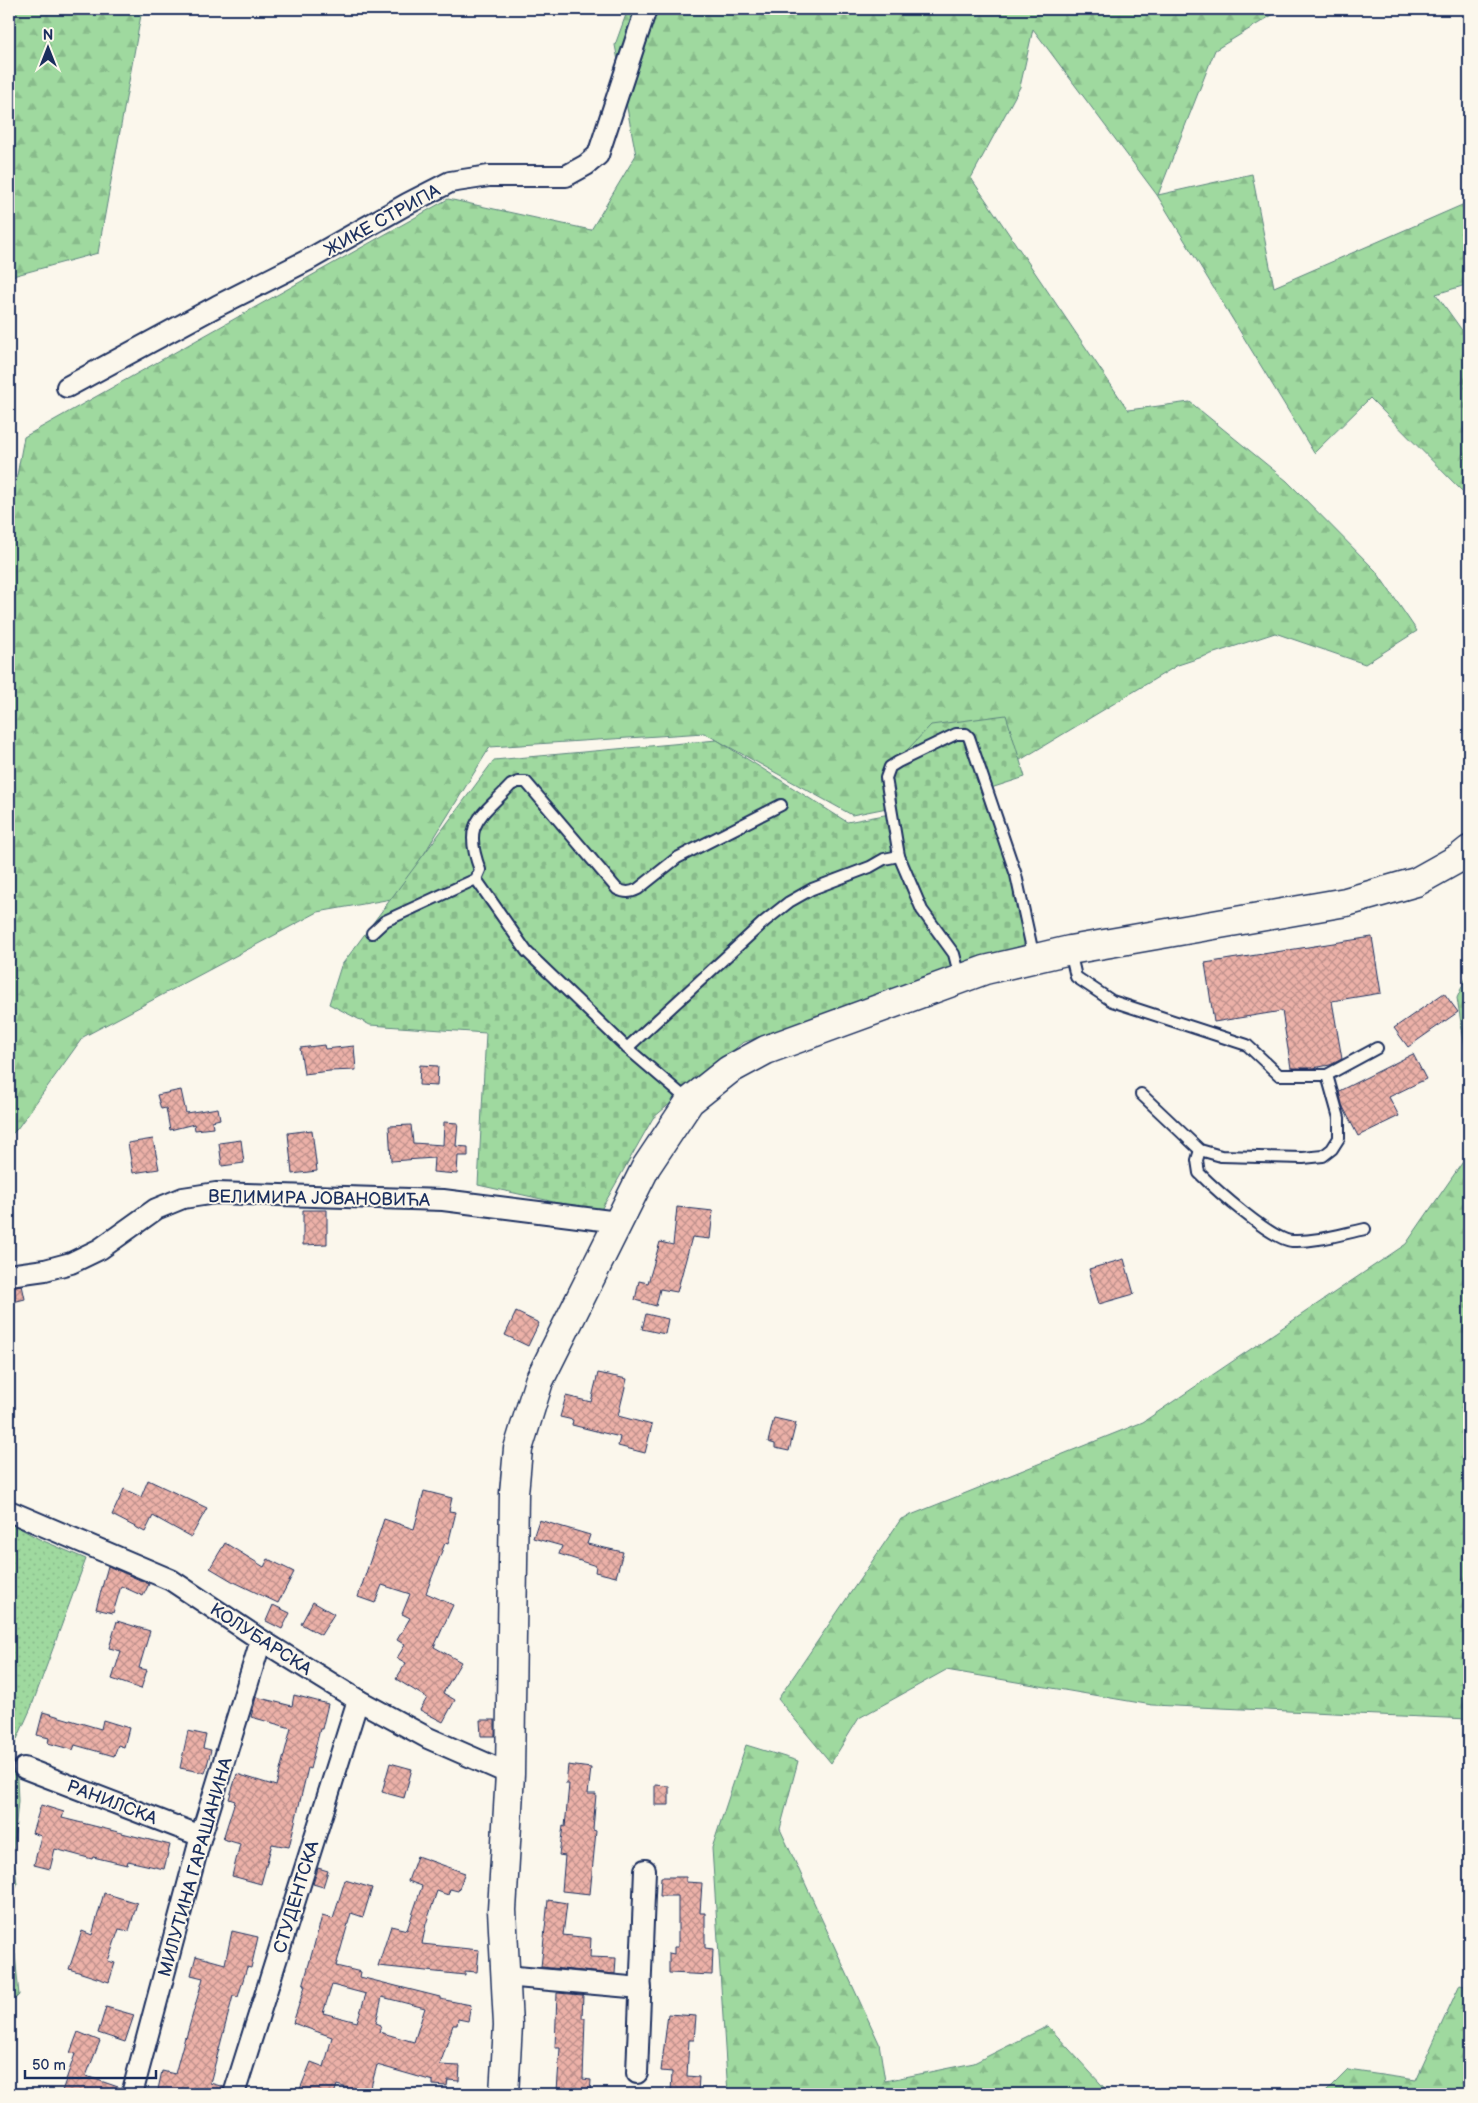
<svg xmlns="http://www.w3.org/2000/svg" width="1478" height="2103" viewBox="0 0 1478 2103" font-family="'Balsamiq Sans',sans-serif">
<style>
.grass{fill:url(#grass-dots);stroke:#5d847e}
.forest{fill:url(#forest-firs);stroke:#5d847e}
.cemetery{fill:url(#cemetery-stones);stroke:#5d847e}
.building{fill:url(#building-cross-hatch);stroke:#1b2f5e;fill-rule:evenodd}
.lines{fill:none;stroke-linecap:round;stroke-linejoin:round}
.service-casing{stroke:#1b2f5e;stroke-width:14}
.minor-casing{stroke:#1b2f5e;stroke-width:24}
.secondary-casing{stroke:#1b2f5e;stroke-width:31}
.service{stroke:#fbf7ec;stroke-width:10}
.minor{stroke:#fbf7ec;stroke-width:20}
.secondary{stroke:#fbf7ec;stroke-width:28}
.labels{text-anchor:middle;stroke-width:4;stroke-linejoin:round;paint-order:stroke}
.street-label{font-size:18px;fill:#1b2f5e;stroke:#fbf7ec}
</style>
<defs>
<pattern id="grass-dots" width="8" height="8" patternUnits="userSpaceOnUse" patternTransform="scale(1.25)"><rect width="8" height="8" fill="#9fd99f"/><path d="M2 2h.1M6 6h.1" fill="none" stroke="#88bb8b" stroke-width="1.8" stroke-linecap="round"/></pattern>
<pattern id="forest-firs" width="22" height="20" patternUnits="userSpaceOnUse" patternTransform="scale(1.25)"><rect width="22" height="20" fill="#9fd99f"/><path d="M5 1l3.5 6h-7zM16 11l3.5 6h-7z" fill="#88bb8b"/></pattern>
<pattern id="cemetery-stones" width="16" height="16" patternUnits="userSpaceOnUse" patternTransform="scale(1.25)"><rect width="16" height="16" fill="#9fd99f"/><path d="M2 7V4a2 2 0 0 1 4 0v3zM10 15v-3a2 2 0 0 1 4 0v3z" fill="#88bb8b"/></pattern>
<pattern id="building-cross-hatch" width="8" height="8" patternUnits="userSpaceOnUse" patternTransform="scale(1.25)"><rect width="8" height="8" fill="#ecb1a8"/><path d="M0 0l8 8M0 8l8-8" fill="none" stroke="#be908c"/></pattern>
</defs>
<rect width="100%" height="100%" fill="#fbf7ec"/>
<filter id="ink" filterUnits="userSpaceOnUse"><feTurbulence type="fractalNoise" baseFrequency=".02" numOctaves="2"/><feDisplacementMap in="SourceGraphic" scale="10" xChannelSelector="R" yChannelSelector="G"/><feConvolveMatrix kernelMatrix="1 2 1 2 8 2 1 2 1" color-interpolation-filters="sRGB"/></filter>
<g filter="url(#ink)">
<path class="grass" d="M9,1522l30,17 47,20 -55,149 -22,49z"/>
<g class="forest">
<path d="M9,9h137l-5,6 -43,238 -89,24z"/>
<path d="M628,9h654l-67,41 -57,145 94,-21 22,113 195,-85v82l-33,10 33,46v45l-4,2 4,6v105l-99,-100 -56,55 -157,-258 -124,-166 -13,58 -49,91 157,232 62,-8 97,79 89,90 41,60 -52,33 -90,-31 -97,32 -211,127 -115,23 -148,-82 -214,14 -93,151 -79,14 -235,125 -66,92 -8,8v-471h7l-7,-20v-127l15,-82 424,-238 143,31 45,-75 -21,-110z"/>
<path d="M1469,971v101l-12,-74z"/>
<path d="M1469,1153v566l-317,-14 -206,-35 -87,48 -28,45 -53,-64 123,-180 242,-97 263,-178z"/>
<path d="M746,1745l52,16 -18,68 99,214 6,38 89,-18 74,-37 62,68h-382l-16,-246z"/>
<path d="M9,1758l8,20 1,23 -5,53 4,30 -8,23z"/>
<path d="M9,1951l6,3 4,41 -10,10z"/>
<path d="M1460,1984l9,2v108h-145l24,-24 68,10z"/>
</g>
<path class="cemetery" d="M1006,715l19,62 -34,11 44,153 -293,102 -89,75 -55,97 -52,-15 -68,-15 8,-152 -116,-8 -41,-21 12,-38 153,-206 223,-20 130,82 48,-9 -8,-42 44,-46z"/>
<g class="building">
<path d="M1372,937l9,56 -49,8 10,58 -12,6 -17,3h-22l-9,-57 -68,11 -9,-59z"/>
<path d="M1444,993l14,19 -50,35 -14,-19z"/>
<path d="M324,1045l1,4 29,-3 2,24 -26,1 -26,3 -4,-26z"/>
<path d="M1413,1054l13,25 -37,18 10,19 -41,20 -16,-31 -3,-14z"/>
<path d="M420,1065l18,1 -1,20 -18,-1z"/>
<path d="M181,1090l5,23 32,-5 2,11 -8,2 1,7 -18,2 -1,-6 -24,6 -4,-22 -5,1 -4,-14z"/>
<path d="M444,1122l14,1 -2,23 12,1v9h-10l-1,18 -24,-2 1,-14 -43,3 -2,-35 22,-1 2,18 30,2z"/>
<path d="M312,1130l5,41 -25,3 -4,-41z"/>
<path d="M153,1139l6,30 -26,4 -5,-30z"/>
<path d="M241,1140l3,23 -22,3 -3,-23z"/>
<path d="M677,1207l36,4 -3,28 -18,-2 -15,55 -17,-3 -4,17 -21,-6 4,-19 9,2 12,-41 13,3z"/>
<path d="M303,1210h24v34l-24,1z"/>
<path d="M1124,1259l10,35 -35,10 -10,-35z"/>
<path d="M22,1285l3,14 -16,4v-16z"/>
<path d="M516,1312l23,11 -11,23 -23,-11z"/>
<path d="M646,1314l22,5 -3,15 -23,-5z"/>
<path d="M598,1373l29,6 -9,37 34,9 -7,28 -27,-7 2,-9 -48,-12 1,-5 -13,-3 6,-21 25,6z"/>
<path d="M774,1418l22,5 -7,28 -14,-3v-4l-7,-2z"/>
<path d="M148,1480l59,28 -16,29 -38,-21 -8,16 -33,-17 12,-26 17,8z"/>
<path d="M424,1491l28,7 -3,13 7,1 -8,32 -3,-1 -19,50 27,12 -19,42 27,15 -18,31 12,7 -12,22 -23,-12 7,-12 -31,-19 10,-16 -9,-5 8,-13 -8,-5 13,-22 -8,-4 8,-20 -28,-9 -7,18 -17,-6 26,-78 30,10z"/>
<path d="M539,1520l51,15 -3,9 36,8 -7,25 -21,-5 1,-6 -37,-12 3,-8 -29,-8z"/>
<path d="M225,1543l39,24 4,-8 26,13 -16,31 -46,-22 -22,-13z"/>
<path d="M108,1566l41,18 -6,12 -22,-10 -8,27 -17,-4z"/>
<path d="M313,1602l21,12 -13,21 -20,-11z"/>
<path d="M273,1605l17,8 -8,16 -16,-8z"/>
<path d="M117,1621l33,10 -11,37 8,2 -6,19 -29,-10 9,-28 -12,-3z"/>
<path d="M294,1695l34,9 -6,25h-2l-10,40 -2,-1 -19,79 -17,-3 -11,40 -29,-8 8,-32 -17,-5 12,-38 -6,-2 8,-25 39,12 15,-58 -40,-11 5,-20 36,9z"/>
<path d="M43,1712l58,17 2,-9 26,8 -5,19 -6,-2 -4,11 -39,-11 -2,5 -25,-7 1,-5 -12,-3z"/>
<path d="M480,1720h15v16h-14z"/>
<path d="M188,1731l18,4 -3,13 8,2 -6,23 -25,-5z"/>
<path d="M390,1763l22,6 -8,29 -22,-6z"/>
<path d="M568,1765l23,3 -3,26h8l-3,36 3,1 -6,63 -28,-3 3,-35 -6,-1 4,-29 2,1 4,-43h-3z"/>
<path d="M655,1785l14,1v19h-14z"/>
<path d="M41,1805l23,7 -2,6 108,27 -6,24 -36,-8 -1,4 -34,-8 -1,2 -37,-10 -5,20 -16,-4 7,-29 -9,-3z"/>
<path d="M417,1856l48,17 -7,18 -8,-2 -2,6 -11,-4 -11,33 -4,20 57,6 -2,22 -12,-1v4l-87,-9 13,-40 16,4 15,-44 -14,-5z"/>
<path d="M318,1868l10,3 -5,16 -10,-3z"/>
<path d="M661,1877h25v5l16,1 -2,30h5v35l8,1 -1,26 -43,-2v-20l5,1v-7h4v-51h-18z"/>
<path d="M345,1880l27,8 -9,29 -12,-4 -15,53 25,6 -1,5 80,20v2l31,6 -3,16 -10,-2 -1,6h-4l-13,40 20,1 -1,15 -11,-1 -1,6 -14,-1v-4l-56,-16 -8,29 -32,-9 -3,9h-36l13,-32 13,5 8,-30 -39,-14 12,-37h-2l19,-70 11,3zM332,1985l34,9 -9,28 -34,-9zM382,1997l43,11 -11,34 -35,-10 2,-7 -5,-2z"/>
<path d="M104,1893l33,10 -8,28 -10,-2 -11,32 7,2 -6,19 -40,-13 13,-38 10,4z"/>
<path d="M548,1900l19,3 -4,32 28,3 -1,19 26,1 -1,16 -74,-7z"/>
<path d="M232,1931l26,6 -7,31 -4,-1 -9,30 -5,-1 -23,87 14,4 -2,7h-65l5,-23 13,3 10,-37 1,1 17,-60 -12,-3 5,-19 29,8z"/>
<path d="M557,1993l26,2 -1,23h3l-2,61 8,1 -1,14 -33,-3 3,-43h-5z"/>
<path d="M106,2007l28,8 -9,27 -27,-9z"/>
<path d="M668,2014l28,2 -2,24h-5l-2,36 12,1 -1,17h-27l1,-22 -11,-1z"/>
<path d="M78,2032l22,9 -14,35 35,12 -1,6h-59l14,-40 -5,-1z"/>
</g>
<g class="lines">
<g class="service-casing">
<g id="service">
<path d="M476,879l51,73 100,96 62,53"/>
<path d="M372,933l13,-12 91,-42 4,-9c-18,-48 0,-52 31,-85l7,-3h8l91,107c8,4 13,4 21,0l39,-31 104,-53"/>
<path d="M1070,951l6,26 36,24 135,44 32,30h48l50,-27"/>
<path d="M960,977l-6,-23 -32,-44 -23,-54 -13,-78 4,-11 8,-5 58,-28h10l3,3 47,138 18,83"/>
<path d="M627,1048l138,-127 24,-19 23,-13 58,-22 14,-8 15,-3"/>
<path d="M1141,1094l59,56 21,6 82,2 20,-2 9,-7 7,-11v-20l-12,-43"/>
<path d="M1200,1150l-3,10 2,13c16,16 73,67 93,68 25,1 49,-7 73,-12"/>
</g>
</g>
<g class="minor-casing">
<g id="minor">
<path d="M67,387l150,-81 91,-46 99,-56 43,-22 39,-6h77l20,-11 12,-10 48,-146"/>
<path d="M9,1275l36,-5 26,-7 29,-14 56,-40 27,-11 33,-5 227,7 175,22"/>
<path d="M9,1511l162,69 90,60 97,60 70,38 82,36"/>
<path d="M24,1768l177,68"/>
<path d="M505,1976l136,12"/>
<path d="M637,2073l8,-203"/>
<path d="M132,2094l69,-258 60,-196"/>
<path d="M234,2094l124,-394"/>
</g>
</g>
<g class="secondary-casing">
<path id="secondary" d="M504,2094l4,-69 -6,-115 8,-136 4,-281 4,-44 21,-68 107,-214 44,-66 39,-31 37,-20 219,-80 85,-20 276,-48 70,-20 43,-24 10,-8"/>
</g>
<use href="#service" class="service"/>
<use href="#minor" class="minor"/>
<use href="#secondary" class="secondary"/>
</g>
</g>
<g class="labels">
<g class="street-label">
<text transform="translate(382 220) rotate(-29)" y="6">ЖИКЕ СТРИПА</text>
<text transform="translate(319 1198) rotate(1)" y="6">ВЕЛИМИРА ЈОВАНОВИЋА</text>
<text transform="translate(261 1639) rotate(33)" y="6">КОЛУБАРСКА</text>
<text transform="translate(112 1802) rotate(21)" y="6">РАНИЛСКА</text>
<text transform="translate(195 1867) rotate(-74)" y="6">МИЛУТИНА ГАРАШАНИНА</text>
<text transform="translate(296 1897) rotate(-73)" y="6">СТУДЕНТСКА</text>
</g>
</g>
<rect width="1478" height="2103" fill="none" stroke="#fbf7ec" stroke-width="30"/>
<rect x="15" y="15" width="1448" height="2073" fill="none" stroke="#1b2f5e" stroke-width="2" filter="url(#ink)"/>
<g transform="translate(48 48)" stroke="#fbf7ec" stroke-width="4" paint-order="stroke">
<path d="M0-4L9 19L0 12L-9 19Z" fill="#1b2f5e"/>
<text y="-8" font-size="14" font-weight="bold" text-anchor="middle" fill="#1b2f5e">N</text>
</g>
<path d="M25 2070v8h131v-8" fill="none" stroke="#1b2f5e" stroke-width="2.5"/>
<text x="32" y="2070" font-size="15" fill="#1b2f5e" stroke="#fbf7ec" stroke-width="4" paint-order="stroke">50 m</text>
</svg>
